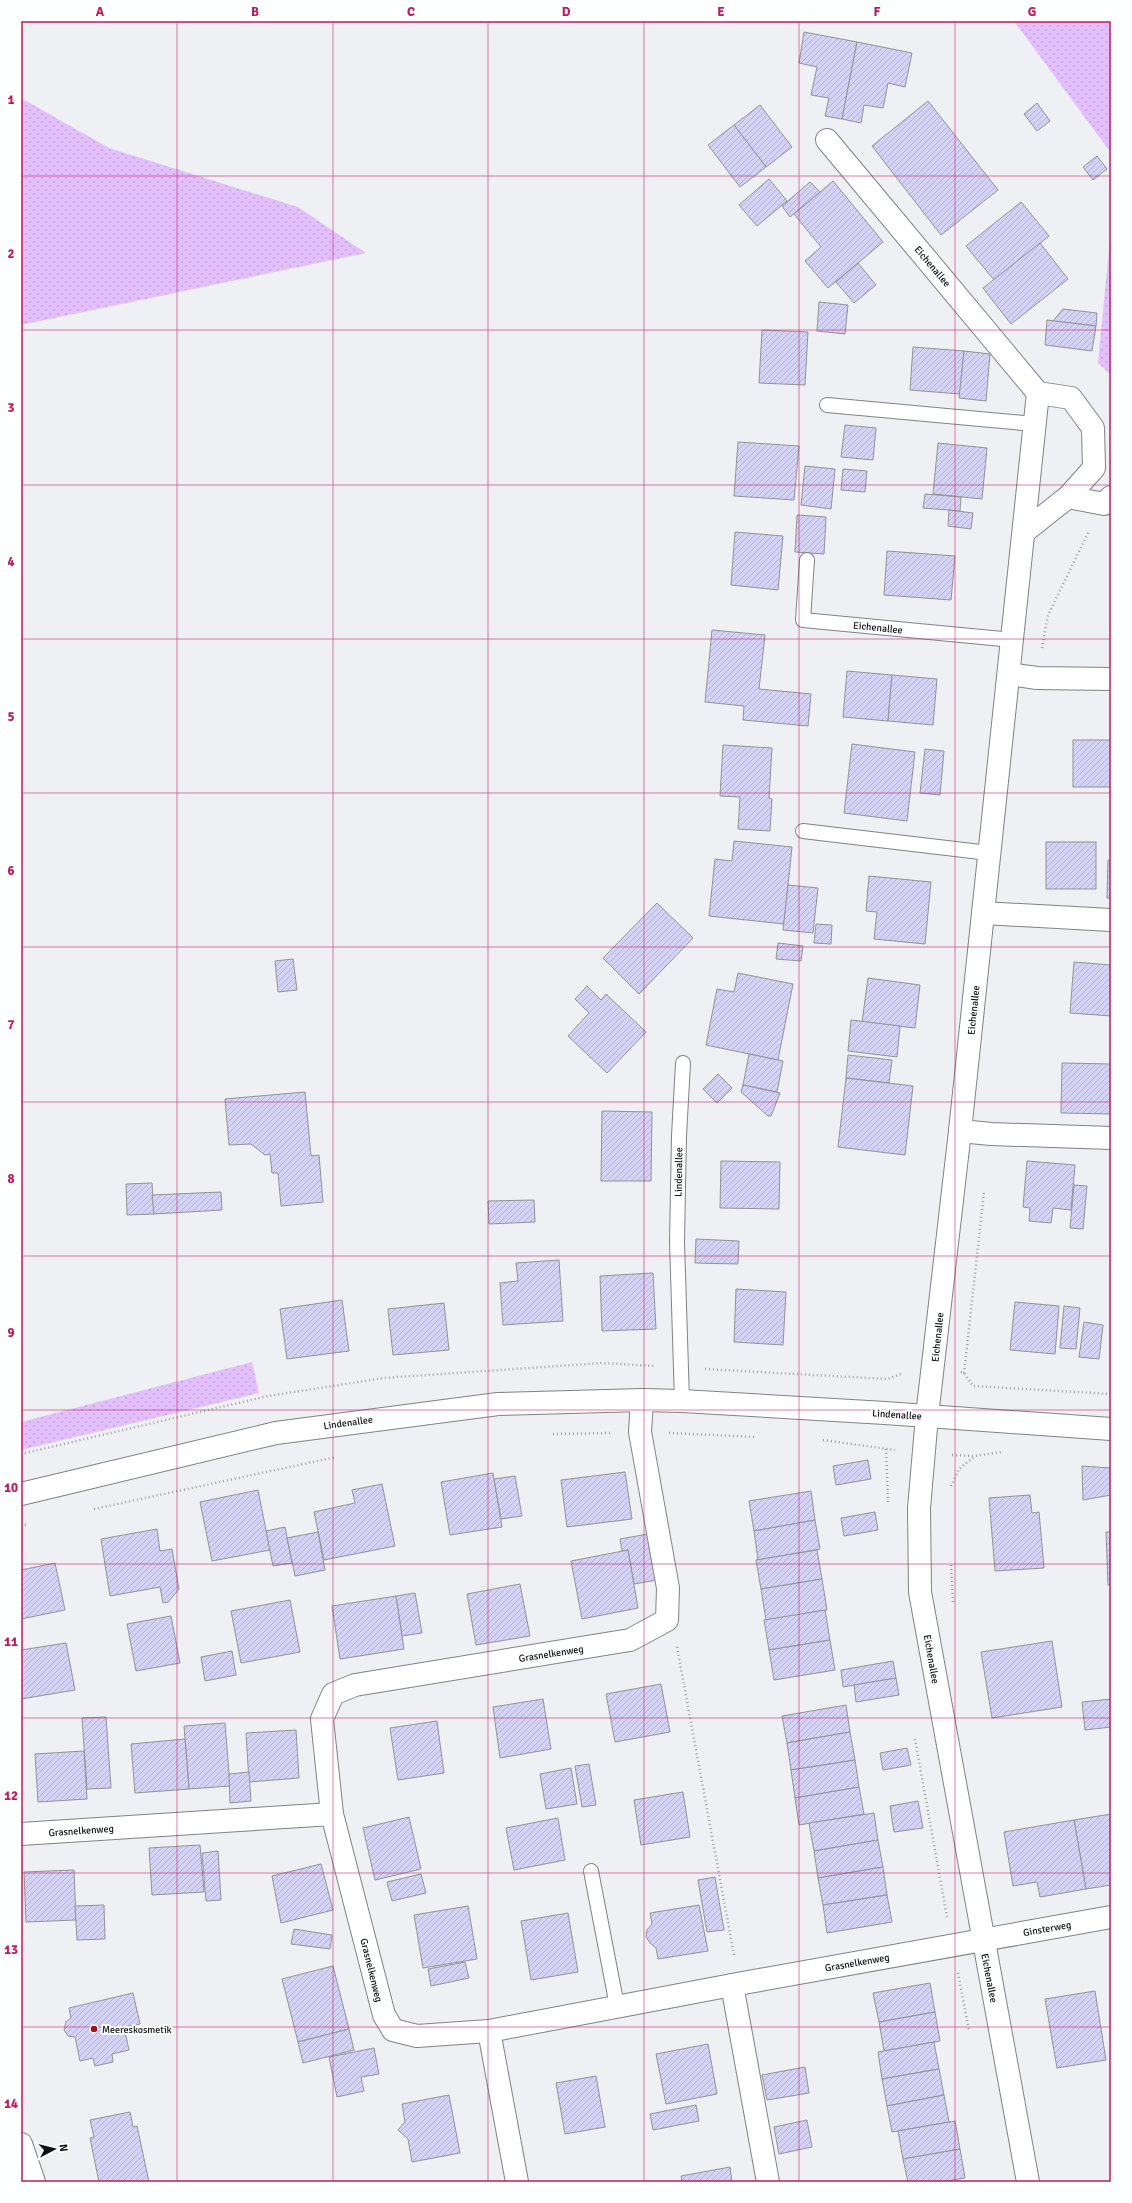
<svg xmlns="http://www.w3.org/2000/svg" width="1132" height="2203" viewBox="0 0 1132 2203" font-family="Signika,sans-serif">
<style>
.grass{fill:url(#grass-dots)}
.building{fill:url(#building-hatch);stroke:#929296}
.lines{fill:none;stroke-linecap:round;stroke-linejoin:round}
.service-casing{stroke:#808286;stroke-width:16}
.minor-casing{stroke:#808286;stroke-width:24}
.path{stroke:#9c9da0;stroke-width:2.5;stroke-dasharray:1 3;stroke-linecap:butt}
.service{stroke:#fff;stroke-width:14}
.minor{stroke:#fff;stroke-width:22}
.grid{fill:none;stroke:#c2185b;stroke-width:1;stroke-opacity:0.55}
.poi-dot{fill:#a7101d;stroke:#fdfefe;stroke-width:1.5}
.labels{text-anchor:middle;stroke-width:4;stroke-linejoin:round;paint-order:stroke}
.street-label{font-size:10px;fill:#0f0f11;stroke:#fdfefe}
.poi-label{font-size:10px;fill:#0f0f11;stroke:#fdfefe;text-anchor:start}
.neatline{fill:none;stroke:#c2185b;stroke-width:1.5}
.grid-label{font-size:13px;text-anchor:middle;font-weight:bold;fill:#c2185b}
</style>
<defs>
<pattern id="grass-dots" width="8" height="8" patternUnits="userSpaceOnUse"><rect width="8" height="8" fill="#e3c0fb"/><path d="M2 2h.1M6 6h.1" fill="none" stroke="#c2a4d6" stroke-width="1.8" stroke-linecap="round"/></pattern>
<pattern id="building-hatch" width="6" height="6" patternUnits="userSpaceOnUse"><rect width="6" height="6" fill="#d4d3f6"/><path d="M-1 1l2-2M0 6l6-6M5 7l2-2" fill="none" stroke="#b5b4d2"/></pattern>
</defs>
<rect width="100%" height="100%" fill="#eef0f4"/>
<g class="grass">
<path d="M1014,21h97v132z"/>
<path d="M21,98l88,50 189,59 68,46 -345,72z"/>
<path d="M1111,229v146l-13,-12z"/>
<path d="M252,1362l7,31 -238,57v-28z"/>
</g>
<g class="building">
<path d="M804,32l53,10 -15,77 -17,-3 4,-18 -18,-3 6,-28 -18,-4z"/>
<path d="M857,42l55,11 -7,34 -17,-4 -5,25 -19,-3 -3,18 -19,-4z"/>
<path d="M928,101l70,89 -57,45 -69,-89z"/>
<path d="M1037,103l13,18 -13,10 -13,-17z"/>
<path d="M760,105l32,42 -26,20 -32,-42z"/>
<path d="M734,125l32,42 -26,20 -32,-42z"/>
<path d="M1097,156l10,13 -14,11 -10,-13z"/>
<path d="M769,179l18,22 -30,25 -18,-21z"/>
<path d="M833,181l50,61 -55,46 -23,-27 16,-14 -27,-33z"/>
<path d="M810,182l10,10 -30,25 -8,-11z"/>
<path d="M1021,202l28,34 -55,44 -28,-34z"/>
<path d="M1040,243l28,36 -57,45 -28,-36z"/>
<path d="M858,263l18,22 -22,18 -18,-21z"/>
<path d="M819,302l29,3 -3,29 -28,-3z"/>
<path d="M1063,309l34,4 -1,13 -43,-5z"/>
<path d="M1047,320l49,6 -4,25 -47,-6z"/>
<path d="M762,330l46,2 -3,53 -46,-2z"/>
<path d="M913,347l51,4 -4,43 -50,-4z"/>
<path d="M964,351l26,3 -4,47 -27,-3z"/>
<path d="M845,425l31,3 -3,32 -32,-3z"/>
<path d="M738,442l61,4 -5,54 -60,-4z"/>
<path d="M938,443l49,5 -5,51 -49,-5z"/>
<path d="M805,466l30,3 -4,40 -30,-4z"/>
<path d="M843,469l24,2 -2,21 -24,-2z"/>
<path d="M925,494l36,3 -1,14 -37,-3z"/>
<path d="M949,510l24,3 -2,16 -23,-3z"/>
<path d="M797,515l29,2 -2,37 -29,-2z"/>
<path d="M735,532l48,4 -5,54 -47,-5z"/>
<path d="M887,551l68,5 -4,44 -67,-5z"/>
<path d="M712,630l53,5 -6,54 52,5 -3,32 -65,-6 1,-14 -39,-4z"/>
<path d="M847,671l45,4 -4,46 -45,-4z"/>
<path d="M892,675l45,4 -4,46 -45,-4z"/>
<rect x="1073" y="740" width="38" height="47"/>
<path d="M852,744l63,8 -8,69 -63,-8z"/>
<path d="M723,745l49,3 -3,50 3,1 -2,32 -32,-2 2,-32 -20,-1z"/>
<path d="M925,749l19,2 -4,44 -20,-2z"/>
<path d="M734,841l58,6 -8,77 -75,-8 6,-57 17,2z"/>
<rect x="1046" y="842" width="50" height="47"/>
<path d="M1108,860h3v38h-4z"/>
<path d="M869,876l62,6 -6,62 -51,-5 3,-27 -11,-1z"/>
<path d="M788,885l30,3 -5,45 -30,-3z"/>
<path d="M657,903l36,35 -54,56 -36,-36z"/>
<path d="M816,924l16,1 -1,19 -17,-1z"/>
<path d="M778,943l25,3 -2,15 -25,-2z"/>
<path d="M293,959l4,31 -19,2 -3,-31z"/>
<path d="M1074,962l37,3v51l-41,-3z"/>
<path d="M738,973l55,11 -15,76 -72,-15 11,-56 17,3z"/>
<path d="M868,978l52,7 -5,43 -53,-6z"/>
<path d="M587,986l14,14 5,-6 40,38 -39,41 -39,-37 21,-23 -14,-14z"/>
<path d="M851,1020l49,6 -3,31 -49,-6z"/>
<path d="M749,1054l34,7 -6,31 -34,-7z"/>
<path d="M848,1055l44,5 -3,23 -43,-5z"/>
<path d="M1062,1063l49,1v50l-50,-1z"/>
<path d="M718,1074l14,14 -15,15 -14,-14z"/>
<path d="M846,1078l67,8 -8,69 -67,-8z"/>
<path d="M743,1085l37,8 -9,23h-3l-27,-24z"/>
<path d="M305,1092l6,64 8,-1 4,47 -42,4 -3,-33h-6l-2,-19 -5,1 -14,-11 -22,1 -4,-46z"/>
<path d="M602,1111l50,1 -1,69h-50z"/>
<path d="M721,1161l59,1 -1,47 -59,-1z"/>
<path d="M1027,1161l48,4 -4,45 -18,-2 -2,15 -22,-2 1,-13 -7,-1z"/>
<path d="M152,1183l2,31 -27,1 -1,-31z"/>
<path d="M1074,1185l13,1 -4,43 -13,-1z"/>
<path d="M221,1192l1,18 -68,4 -2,-19z"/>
<path d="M534,1200l1,22 -46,2 -1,-23z"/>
<path d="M696,1239l43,2 -1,23 -43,-1z"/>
<path d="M559,1260l4,61 -60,4 -3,-42 18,-2 -2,-18z"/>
<path d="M653,1273l3,56 -54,2 -2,-55z"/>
<path d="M736,1289l50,3 -3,53 -49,-3z"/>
<path d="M342,1300l7,51 -62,8 -7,-50z"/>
<path d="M1015,1302l44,4 -4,48 -45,-4z"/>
<path d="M444,1303l5,47 -56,5 -5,-46z"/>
<path d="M1064,1306l16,2 -4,41 -16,-1z"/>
<path d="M1084,1322l19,3 -4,34 -20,-2z"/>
<path d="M868,1460l3,19 -35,6 -3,-19z"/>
<path d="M1082,1466l29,2v27l-28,5z"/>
<path d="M625,1472l7,47 -65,8 -6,-47z"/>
<path d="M493,1473l9,54 -52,8 -9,-53z"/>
<path d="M515,1476l7,40 -21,3 -7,-40z"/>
<path d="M382,1484l13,62 -71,14 -10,-48 41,-9 -3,-13z"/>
<path d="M258,1490l12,60 -58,11 -12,-59z"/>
<path d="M811,1491l4,29 -61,11 -5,-30z"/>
<path d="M1030,1495l2,18 7,-1 5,56 -49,3 -6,-73z"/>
<path d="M875,1512l3,18 -34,6 -3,-18z"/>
<path d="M815,1520l5,29 -62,11 -4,-29z"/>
<path d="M285,1527l7,36 -19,3 -7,-35z"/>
<path d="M157,1529l3,22 12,-2 7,40 -11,13 -5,1 -3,-16 -50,9 -9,-57z"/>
<path d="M318,1532l7,38 -30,6 -8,-38z"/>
<path d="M1106,1532h5v53h-3z"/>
<path d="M648,1534l9,46 -23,4 -6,-34 -6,1 -2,-12z"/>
<path d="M628,1550l10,58 -56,11 -11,-58z"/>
<path d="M817,1550l5,29 -61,10 -5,-29z"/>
<path d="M55,1563l10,47 -44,9v-49z"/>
<path d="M822,1579l5,31 -61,10 -5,-31z"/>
<path d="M520,1584l10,52 -54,9 -9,-51z"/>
<path d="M415,1593l7,40 -20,3 -6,-40z"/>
<path d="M396,1596l8,53 -64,10 -8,-53z"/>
<path d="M290,1600l10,52 -59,11 -10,-52z"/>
<path d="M825,1610l5,30 -61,10 -5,-30z"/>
<path d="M171,1616l9,47 -44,8 -9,-47z"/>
<path d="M830,1640l5,30 -61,10 -5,-30z"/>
<path d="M1052,1641l10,66 -70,11 -11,-66z"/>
<path d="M66,1643l9,47 -54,9v-49z"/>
<path d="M232,1651l4,24 -31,6 -4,-24z"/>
<path d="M893,1661l3,17 -53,9 -2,-17z"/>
<path d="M896,1678l3,17 -43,7 -2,-17z"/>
<path d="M661,1684l9,48 -55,10 -9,-48z"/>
<path d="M543,1699l8,50 -51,9 -7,-51z"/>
<path d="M1111,1699v28l-26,3 -3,-28z"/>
<path d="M846,1705l4,27 -63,11 -5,-27z"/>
<path d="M106,1717l5,71 -24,1 -5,-71z"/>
<path d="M437,1721l7,52 -46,7 -8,-52z"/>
<path d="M225,1723l5,63 -41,3 -5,-63z"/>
<path d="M296,1730l3,48 -50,4 -3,-49z"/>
<path d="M850,1732l5,28 -64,10 -4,-27z"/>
<path d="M185,1739l4,50 -54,4 -4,-49z"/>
<path d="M907,1748l4,17 -28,5 -3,-17z"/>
<path d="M84,1751l3,48 -49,3 -3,-48z"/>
<path d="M855,1760l4,27 -64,11 -4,-28z"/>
<path d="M589,1764l7,41 -14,2 -7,-41z"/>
<path d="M571,1768l6,36 -31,5 -6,-35z"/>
<path d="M249,1772l2,29 -21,2 -1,-29z"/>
<path d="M859,1787l5,27 -65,11 -4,-27z"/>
<path d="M683,1792l7,45 -49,8 -7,-45z"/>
<path d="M918,1801l5,27 -29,4 -4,-26z"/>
<path d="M874,1813l4,27 -64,11 -5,-28z"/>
<path d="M1111,1814v71l-25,4 -12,-69z"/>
<path d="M409,1817l12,52 -46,11 -12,-52z"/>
<path d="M558,1818l7,42 -51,10 -8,-42z"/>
<path d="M1074,1820l12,69 -46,8 -3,-15 -24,4 -9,-54z"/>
<path d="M878,1840l5,27 -65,11 -4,-27z"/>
<path d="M200,1845l4,47 -52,3 -3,-47z"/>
<path d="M218,1851l3,49 -15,1 -4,-48z"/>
<path d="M321,1864l12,46 -52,13 -9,-47z"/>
<path d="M883,1867l4,28 -64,10 -5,-27z"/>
<path d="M74,1870l2,50 -50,2 -2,-50z"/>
<path d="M421,1874l5,19 -34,8 -5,-19z"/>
<path d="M715,1877l9,53 -17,2 -9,-52z"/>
<path d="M887,1895l5,27 -65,11 -4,-28z"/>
<path d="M104,1905l1,34 -28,1 -2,-34z"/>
<path d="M699,1905l9,46 -50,8 -2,-11 -6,-5 -4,-6 1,-7 5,-6 -2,-11z"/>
<path d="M468,1906l9,53 -54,9 -9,-53z"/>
<path d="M568,1913l10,59 -47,8 -10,-59z"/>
<path d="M294,1929l38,6 -2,14 -39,-5z"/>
<path d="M465,1962l4,16 -38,8 -3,-17z"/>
<path d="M333,1966l16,63 -51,13 -16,-63z"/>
<path d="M930,1983l5,29 -56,10 -6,-29z"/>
<path d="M1095,1991l11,69 -49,8 -12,-69z"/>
<path d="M133,1993l7,31 -16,3 5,23 -17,4 1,8 -18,4 -2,-8 -13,3 -5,-24 -7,-1 -4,-6 2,-8 5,-4 -2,-10z"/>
<path d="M935,2012l5,29 -56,10 -5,-29z"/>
<path d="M349,2029l5,21 -51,13 -5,-21z"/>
<path d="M934,2042l5,27 -57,10 -4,-27z"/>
<path d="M708,2044l9,50 -51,10 -10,-50z"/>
<path d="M374,2048l5,26 -18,3 3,14 -27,6 -8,-40z"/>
<path d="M805,2067l4,26 -42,7 -5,-25z"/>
<path d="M939,2069l5,26 -57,11 -5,-27z"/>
<path d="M596,2076l9,51 -40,7 -9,-51z"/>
<path d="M449,2095l11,58 -48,9 -4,-23 -10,-9 7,-8 -3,-18z"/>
<path d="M944,2095l5,27 -57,10 -5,-26z"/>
<path d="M696,2105l3,16 -46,9 -3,-16z"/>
<path d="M130,2112l3,15 4,-1 12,56h-50l-9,-44 4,-1 -4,-17z"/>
<path d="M807,2120l5,27 -33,7 -5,-27z"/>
<path d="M955,2121l5,28 -57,10 -5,-28z"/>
<path d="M960,2149l5,29 -24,4h-33l-5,-23z"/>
<path d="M730,2167l2,15h-50l-1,-6z"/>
</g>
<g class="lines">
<g class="service-casing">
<g id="service">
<path d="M827,405l207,19"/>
<path d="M807,560l-4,60 210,20"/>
<path d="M803,831l186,22"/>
<path d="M682,1401l-5,-159 2,-106 4,-73"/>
<path d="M591,1871l26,135"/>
</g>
</g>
<g class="minor-casing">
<g id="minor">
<path d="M827,140l211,253 -78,738 -33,285 -8,92 1,84 108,590"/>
<path d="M1068,497l36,7 7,-7"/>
<path d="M1025,531l43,-34 26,-29 -1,-40 -22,-30 -33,-5"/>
<path d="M1009,674l28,4 74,1"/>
<path d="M983,913l128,7"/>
<path d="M960,1131l31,3 120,4"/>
<path d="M642,1400l-2,32 28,156 -1,32 -37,20 -275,45 -22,9 -11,25 10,95 52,201 9,15 24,6 72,-5 243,-46 379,-68"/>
<path d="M21,1494l255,-61 222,-29 144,-4 40,1 203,12 226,16"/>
<path d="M21,1834l311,-20"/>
<path d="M732,1985l36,197"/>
<path d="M489,2031l28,151"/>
<path d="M21,2144l13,38"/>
</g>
</g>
<g class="path">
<path d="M1042,648l6,-33 41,-84"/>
<path d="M705,1369l183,10 15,-6"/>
<path d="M961,1372l3,1 9,13 138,8"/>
<path d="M964,1373l20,-181"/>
<path d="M669,1433l87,4"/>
<path d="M553,1434l59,-1"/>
<path d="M823,1440l72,10"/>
<path d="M886,1449l2,53"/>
<path d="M21,1454l247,-58 116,-18 218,-15 54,3"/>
<path d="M952,1455l23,1 26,-4"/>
<path d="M951,1486l8,-17 16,-13"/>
<path d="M94,1509l242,-52"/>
<path d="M21,1526l6,-2"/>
<path d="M951,1565l2,37"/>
<path d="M677,1647l57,308"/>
<path d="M915,1739l32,178"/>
<path d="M958,1973l11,58"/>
</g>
<use href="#service" class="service"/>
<use href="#minor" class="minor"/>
</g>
<path class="grid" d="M177,21v2161M333,21v2161M488,21v2161M644,21v2161M799,21v2161M955,21v2161M21,176h1090M21,330h1090M21,485h1090M21,639h1090M21,793h1090M21,947h1090M21,1102h1090M21,1256h1090M21,1410h1090M21,1564h1090M21,1718h1090M21,1873h1090M21,2027h1090"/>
<circle class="poi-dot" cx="94" cy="2029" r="4"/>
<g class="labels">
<g class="street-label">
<text transform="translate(933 266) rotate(50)" y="4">Eichenallee</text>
<text transform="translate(878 627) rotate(6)" y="4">Eichenallee</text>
<text transform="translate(973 1010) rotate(-84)" y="4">Eichenallee</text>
<text transform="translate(678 1172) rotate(-89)" y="4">Lindenallee</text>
<text transform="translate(937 1337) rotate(-84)" y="4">Eichenallee</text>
<text transform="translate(897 1414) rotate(4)" y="4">Lindenallee</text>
<text transform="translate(348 1422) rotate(-8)" y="4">Lindenallee</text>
<text transform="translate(551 1653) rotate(-9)" y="4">Grasnelkenweg</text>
<text transform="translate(932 1659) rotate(80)" y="4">Eichenallee</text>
<text transform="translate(81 1830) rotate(-4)" y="4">Grasnelkenweg</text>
<text transform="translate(1047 1928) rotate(-10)" y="4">Ginsterweg</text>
<text transform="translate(857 1962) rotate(-10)" y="4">Grasnelkenweg</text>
<text transform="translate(372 1970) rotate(76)" y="4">Grasnelkenweg</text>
<text transform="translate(990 1978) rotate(79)" y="4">Eichenallee</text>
</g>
<g class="poi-label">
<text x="102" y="2033">Meereskosmetik</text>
</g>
</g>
<rect width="1132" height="2203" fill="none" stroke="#fdfefe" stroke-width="44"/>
<g transform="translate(54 2149) rotate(83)" stroke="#fdfefe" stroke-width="3" paint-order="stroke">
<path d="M0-3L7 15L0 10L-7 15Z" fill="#0f0f11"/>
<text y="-6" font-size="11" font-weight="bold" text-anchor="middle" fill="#0f0f11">N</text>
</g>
<rect x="22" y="22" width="1088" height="2159" class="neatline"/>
<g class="grid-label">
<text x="100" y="16">A</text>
<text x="255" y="16">B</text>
<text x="411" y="16">C</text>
<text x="566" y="16">D</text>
<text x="721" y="16">E</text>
<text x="877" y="16">F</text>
<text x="1032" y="16">G</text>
<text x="11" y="104">1</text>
<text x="11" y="258">2</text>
<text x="11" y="412">3</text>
<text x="11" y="566">4</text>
<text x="11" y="721">5</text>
<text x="11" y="875">6</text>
<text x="11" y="1029">7</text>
<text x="11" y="1183">8</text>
<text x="11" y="1337">9</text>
<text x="11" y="1492">10</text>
<text x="11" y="1646">11</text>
<text x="11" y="1800">12</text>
<text x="11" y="1954">13</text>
<text x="11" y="2108">14</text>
</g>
</svg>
